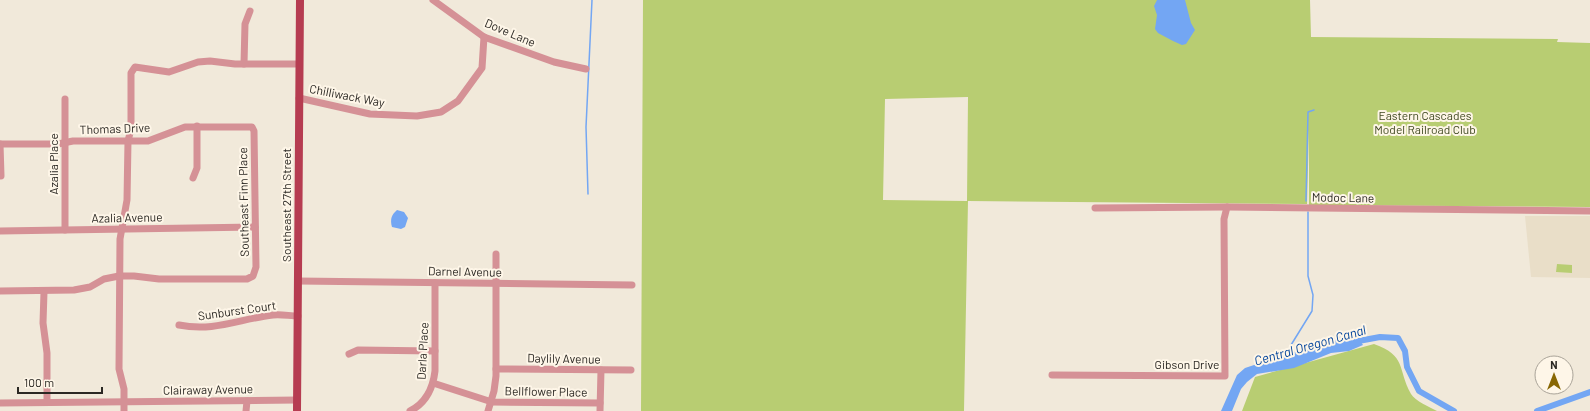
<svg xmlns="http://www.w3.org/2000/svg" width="1590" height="411" viewBox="0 0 1590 411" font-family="Barlow,sans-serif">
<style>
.built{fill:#e9dec8}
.green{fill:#b8cd72;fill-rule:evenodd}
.water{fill:#73a6f3}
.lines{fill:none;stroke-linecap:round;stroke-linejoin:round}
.stream{stroke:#73a6f3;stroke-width:1.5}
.canal{stroke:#73a6f3;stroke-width:6}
.minor{stroke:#d59196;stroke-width:7}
.major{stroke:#b63c51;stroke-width:8}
.labels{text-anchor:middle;stroke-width:4;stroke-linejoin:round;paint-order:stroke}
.street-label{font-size:12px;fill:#2b2823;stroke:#fef6e8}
.park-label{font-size:12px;fill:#3f4820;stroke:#fef6e8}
.water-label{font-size:13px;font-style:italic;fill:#00439b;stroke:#fef6e8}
</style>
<rect width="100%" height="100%" fill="#f1e9da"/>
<path class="built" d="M1525,216h65v62l-59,-1z"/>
<g class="green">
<path d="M643,0h667l1,37 247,2 -1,3 33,1v164l-281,-2v-75l-2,74 -339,-3 -4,210h-323zM968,97l-1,104 -84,-1 2,-101z"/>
<path d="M1557,264l15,1v8l-16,-1z"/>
<path d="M1374,344c33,12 23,24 37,50 4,7 19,13 26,17h-195l13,-34z"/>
</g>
<g class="water">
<path d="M1157,0h28l6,23 4,7 -9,14 -4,1 -9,-4 -15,-8 -3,-4 2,-14 -3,-9z"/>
<path d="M397,210l7,2 4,6 -3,9 -4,2 -9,-2c-2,-7 -1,-12 5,-17z"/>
<path d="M1354,332l9,13 -14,6 -18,2 -37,15 -37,6 -10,8 -6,7 -9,22h-11l16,-36 8,-7z"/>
</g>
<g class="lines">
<g class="stream">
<path d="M588,194l-2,-67 6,-127"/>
<path d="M1306,201l2,-89 6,-2"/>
<path d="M1291,345l21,-34 1,-16 -5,-19v-64"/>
</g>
<g class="canal">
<path d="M1353,342l27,-5 18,1 7,13 2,16 12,24 35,20"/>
<path d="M1537,411l53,-19"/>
</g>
<g class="minor">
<path d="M433,0l51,37 70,25 32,7"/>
<path d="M244,64l1,-40 5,-13"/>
<path d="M299,98l71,16 47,2 24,-4 17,-11 24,-33 2,-31"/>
<path d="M65,99v131"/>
<path d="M0,144h58l15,-3h75l37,-14h67l2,4 2,136 -3,9 -6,3h-88l-25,-3h-15l-15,3 -14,8 -16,3 -74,1"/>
<path d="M0,144l1,32"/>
<path d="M193,178l4,-10v-42"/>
<path d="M1095,208l132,-1 363,4"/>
<path d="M0,231l255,-4"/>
<path d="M298,281l334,4"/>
<path d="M44,292l-1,31 4,30v49"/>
<path d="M179,325c35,7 60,-6 94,-10 8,-1 17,1 25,1"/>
<path d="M349,354l9,-4 77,1"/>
<path d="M496,369l135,1"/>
<path d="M1052,375l173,1 -1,-157 3,-12"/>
<path d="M433,383l59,19 108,1"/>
<path d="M0,403l297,-3"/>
<path d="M124,411v-22l-5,-20 1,-130 7,-39 1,-59 3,-12v-56l4,-6 34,5 29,-10 12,-1 25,3h64"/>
<path d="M246,411l1,-10"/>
<path d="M410,411c16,-8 23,-23 25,-40v-88"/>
<path d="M488,411l6,-20 2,-15v-122"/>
<path d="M600,411l1,-41"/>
</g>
<path class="major" d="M297,411l3,-411"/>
</g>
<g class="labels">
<g class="street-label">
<text transform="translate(510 33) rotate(23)" y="4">Dove Lane</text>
<text transform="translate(347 96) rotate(11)" y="4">Chilliwack Way</text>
<text transform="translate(115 129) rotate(-2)" y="4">Thomas Drive</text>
<text transform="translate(54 164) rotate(-90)" y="4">Azalia Place</text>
<text transform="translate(1343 198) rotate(1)" y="4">Modoc Lane</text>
<text transform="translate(244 202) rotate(-91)" y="4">Southeast Finn Place</text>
<text transform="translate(287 205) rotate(-90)" y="4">Southeast 27th Street</text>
<text transform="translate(127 218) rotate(-1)" y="4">Azalia Avenue</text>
<text transform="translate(465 272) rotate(1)" y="4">Darnel Avenue</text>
<text transform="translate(237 311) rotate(-8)" y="4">Sunburst Court</text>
<text transform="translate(423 351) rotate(-87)" y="4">Darla Place</text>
<text transform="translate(564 359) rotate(1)" y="4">Daylily Avenue</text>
<text x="1187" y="369">Gibson Drive</text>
<text transform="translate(208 390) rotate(-1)" y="4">Clairaway Avenue</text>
<text transform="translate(546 392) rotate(1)" y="4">Bellflower Place</text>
</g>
<g class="park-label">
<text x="1425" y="120">Eastern Cascades<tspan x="1425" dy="14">Model Railroad Club</tspan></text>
</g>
<g class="water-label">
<text transform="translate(1310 345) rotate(-16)" y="5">Central Oregon Canal</text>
</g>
</g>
<g transform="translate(1554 375)"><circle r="19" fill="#fef6e8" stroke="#aaa499"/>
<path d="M0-3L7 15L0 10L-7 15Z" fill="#886703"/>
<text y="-6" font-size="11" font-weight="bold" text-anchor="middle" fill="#2b2823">N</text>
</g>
<path d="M18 387v6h84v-6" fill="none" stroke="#2b2823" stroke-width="2"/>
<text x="24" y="387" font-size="12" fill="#2b2823" stroke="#fef6e8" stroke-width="3" paint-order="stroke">100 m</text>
</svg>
